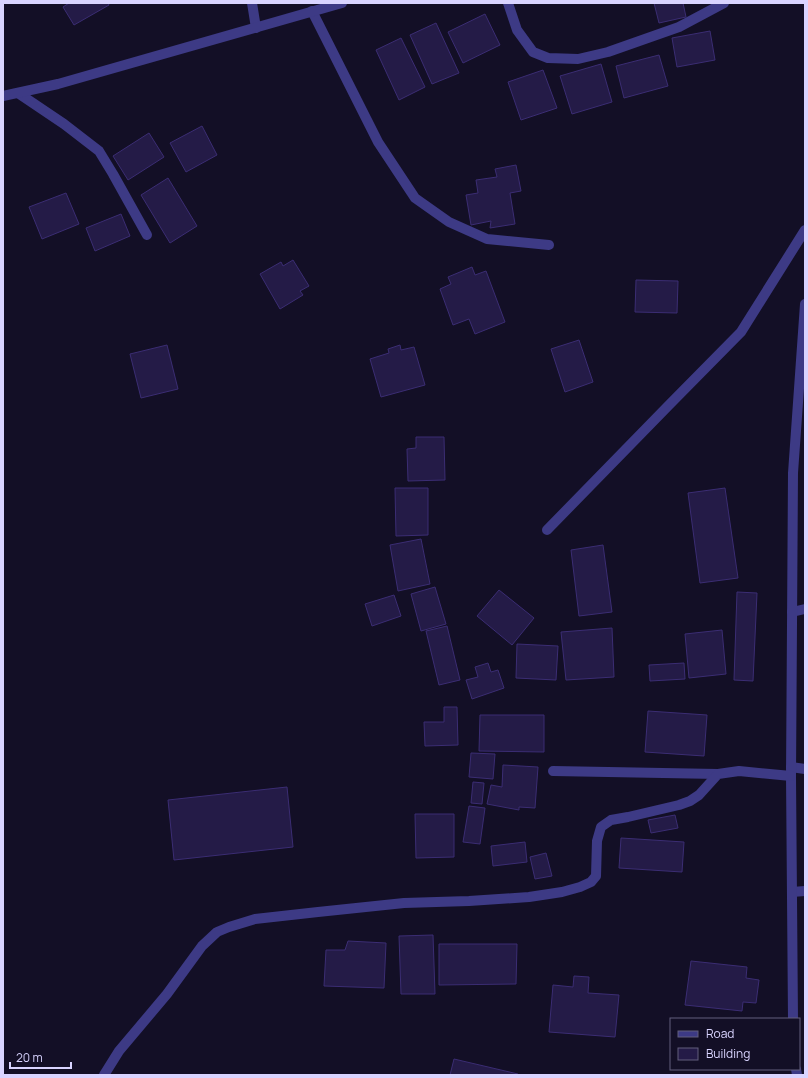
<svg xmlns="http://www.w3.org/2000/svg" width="808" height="1078" viewBox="0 0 808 1078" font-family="Manrope,sans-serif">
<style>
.building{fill:#241b47;stroke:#3b2d73}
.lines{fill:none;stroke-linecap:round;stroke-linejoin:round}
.minor{stroke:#3d3a85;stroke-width:10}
</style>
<rect width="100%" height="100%" fill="#130f26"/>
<g class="building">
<path d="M69,3h39l1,2 -35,20 -11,-18z"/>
<path d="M654,3h29l3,14 -27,6z"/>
<path d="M485,14l15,31 -37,18 -15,-31z"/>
<path d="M436,23l23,50 -27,11 -22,-49z"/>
<path d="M710,31l5,29 -38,7 -5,-29z"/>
<path d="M401,38l24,49 -26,13 -23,-50z"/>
<path d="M659,55l9,31 -44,12 -8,-32z"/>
<path d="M601,64l11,38 -40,12 -12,-38z"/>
<path d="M543,70l14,38 -36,12 -13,-38z"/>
<path d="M202,126l15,29 -31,17 -16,-29z"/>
<path d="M149,133l15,24 -36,23 -15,-24z"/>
<path d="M516,165l5,26 -11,2 5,31 -25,4 1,-7 -20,4 -5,-30 12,-2 -2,-13 21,-3 -2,-8z"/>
<path d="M168,178l29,48 -27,17 -29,-48z"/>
<path d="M66,193l13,31 -37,15 -13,-32z"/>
<path d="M121,214l9,22 -35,15 -9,-23z"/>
<path d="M293,260l16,26 -9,5 3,4 -23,14 -20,-35 21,-12 2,4z"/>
<path d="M472,267l3,8 11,-4 19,51 -30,12 -6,-15 -16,6 -13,-36 11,-5 -3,-7z"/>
<path d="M636,280l42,1 -1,32 -42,-1z"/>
<path d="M579,340l14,42 -28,10 -14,-43z"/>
<path d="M167,345l11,44 -37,9 -11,-44z"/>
<path d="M400,345l1,5 13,-3 11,38 -44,12 -11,-38 19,-6 -1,-4z"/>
<path d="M416,437h28l1,43 -37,1 -1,-32 9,-1z"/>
<path d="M395,488h33v47l-32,1z"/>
<path d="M725,488l13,90 -38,5 -12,-90z"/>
<path d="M421,539l9,45 -32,7 -8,-46z"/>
<path d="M603,545l9,67 -33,4 -8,-66z"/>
<path d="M435,587l11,37 -25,7 -10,-37z"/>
<path d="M499,590l35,28 -22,27 -35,-29z"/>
<path d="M737,592l20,1 -4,88 -19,-1z"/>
<path d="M394,595l7,21 -29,10 -7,-22z"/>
<path d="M447,626l13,54 -21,5 -13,-54z"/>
<path d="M612,628l2,49 -48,3 -5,-48z"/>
<path d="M722,630l4,44 -37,4 -4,-44z"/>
<path d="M517,644l41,2 -2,34 -40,-2z"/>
<path d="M488,663l3,9 7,-2 6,18 -32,11 -6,-19 12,-3 -3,-10z"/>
<path d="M684,663l1,16 -35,2 -1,-16z"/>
<path d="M444,707h13l1,38 -33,1 -1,-24h20z"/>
<path d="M648,711l59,4 -3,41 -59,-4z"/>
<path d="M480,715h64v37l-65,-1z"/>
<path d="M471,753l24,1 -2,25 -24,-2z"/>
<path d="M503,765l35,2 -3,41 -16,-1v3l-32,-6 4,-19 11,2z"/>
<path d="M473,782l11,1 -2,21 -11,-1z"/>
<path d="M287,787l6,60 -119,13 -6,-60z"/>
<path d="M469,806l16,2 -5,36 -17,-2z"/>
<path d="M415,814h39v43l-38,1z"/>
<path d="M675,815l3,13 -27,5 -3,-13z"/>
<path d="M621,838l63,4 -2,30 -63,-4z"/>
<path d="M525,842l2,20 -34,4 -2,-20z"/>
<path d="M546,853l6,23 -17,3 -5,-22z"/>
<path d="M433,935l2,59h-34l-2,-58z"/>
<path d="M348,941l38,2 -2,45 -60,-2 2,-36h19z"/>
<path d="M439,944h78l-1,40 -77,1z"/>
<path d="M691,961l56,6 -1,11 13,2 -3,23 -13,-1 -1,9 -57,-6z"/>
<path d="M574,976l15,1 -1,16 31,2 -4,42 -66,-5 4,-47 20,2z"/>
<path d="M454,1059l64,15v1h-68z"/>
</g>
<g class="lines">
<g class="minor">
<path d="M252,3l4,25"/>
<path d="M508,3l9,27 16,22 15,6 30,1 30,-7 71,-25 45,-24"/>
<path d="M312,11l66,131 37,56 34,24 38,17 62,6"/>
<path d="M18,93l46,31 35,27 14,23 34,61"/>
<path d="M3,96l55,-12 284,-81"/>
<path d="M547,530l122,-125 72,-73 64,-102"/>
<path d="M792,612l13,-3"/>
<path d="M791,767l14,2"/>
<path d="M553,771l165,3"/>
<path d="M792,892l13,-1"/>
<path d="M793,1019l-2,-243 2,-303 12,-169"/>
<path d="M796,1069l1,6"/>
<path d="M104,1075l15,-24 48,-57 35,-48 15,-14 12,-5 26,-8 63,-7 86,-9 65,-2 60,-4 33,-5 18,-5 11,-5 5,-6 1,-35 4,-14 10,-7 17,-3 51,-12 11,-4 9,-6 19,-21 21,-3 52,5"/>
</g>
</g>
<rect width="808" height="1078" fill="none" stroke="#d9d4ff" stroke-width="8"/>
<rect x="670" y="1018" width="130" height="52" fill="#130f26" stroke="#625e7d"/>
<rect x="678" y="1031" width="20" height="6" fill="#3d3a85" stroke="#625e7d"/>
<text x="706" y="1038" font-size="12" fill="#d9d4ff">Road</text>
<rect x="678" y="1048" width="20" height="12" fill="#241b47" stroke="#625e7d"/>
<text x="706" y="1058" font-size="12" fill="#d9d4ff">Building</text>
<path d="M10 1062v6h61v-6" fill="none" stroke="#d9d4ff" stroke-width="2"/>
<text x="16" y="1062" font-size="12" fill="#d9d4ff" stroke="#130f26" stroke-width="3" paint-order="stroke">20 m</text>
</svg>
